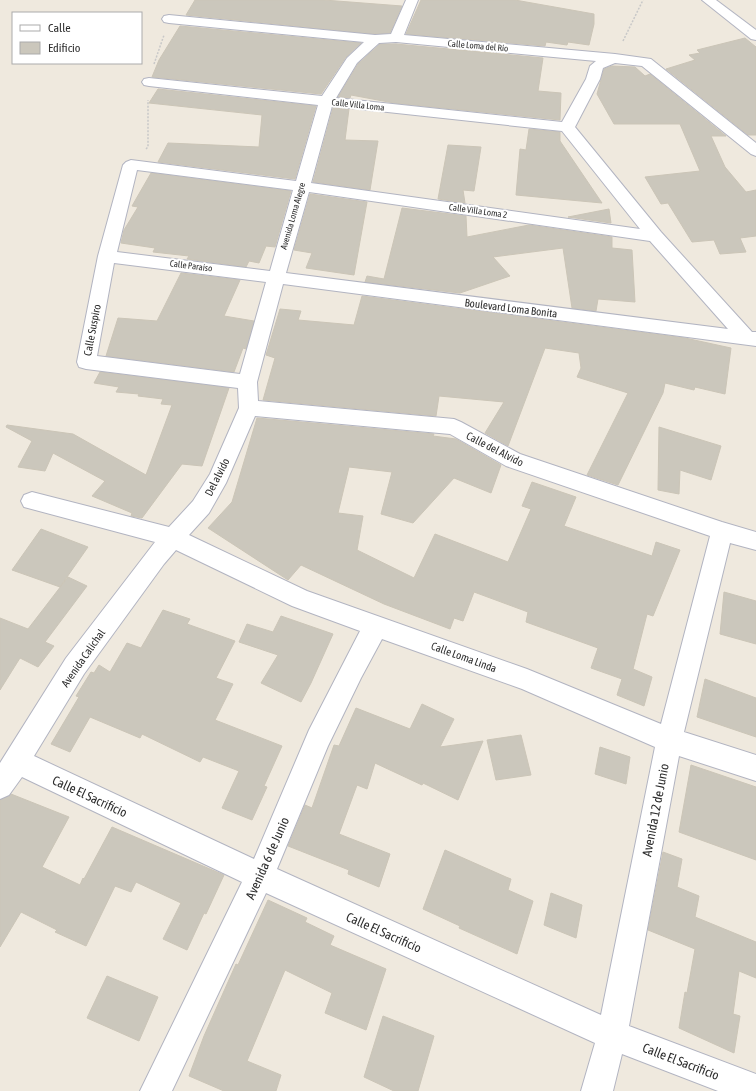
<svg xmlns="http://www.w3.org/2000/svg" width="756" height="1091" viewBox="0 0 756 1091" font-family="'Asap Condensed',sans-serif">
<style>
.building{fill:#cbc7bc;stroke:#cbc5b7}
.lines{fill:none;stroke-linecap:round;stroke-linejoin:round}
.street-casing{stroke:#b2b4c1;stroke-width:2}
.path{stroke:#c8c8c8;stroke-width:1.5;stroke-dasharray:2 1.5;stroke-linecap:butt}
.street{fill:#fff;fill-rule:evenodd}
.labels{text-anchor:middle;stroke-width:4;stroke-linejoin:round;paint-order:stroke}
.far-street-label{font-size:9px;fill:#2d2d2d;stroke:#fff}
.street-label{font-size:11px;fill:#2d2d2d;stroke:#fff}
.near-street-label{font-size:13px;fill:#2d2d2d;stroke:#fff}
</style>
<rect width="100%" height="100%" fill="#efe9de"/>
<g class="building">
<path d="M195,0h129l78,6 -12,27 -15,1 -189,-19z"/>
<path d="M421,0h94l79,14v10l-5,21 -21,-3 -1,3 -21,-3 -1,4 -139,-12z"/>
<path d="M180,26l181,17 -15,14 -25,37 -169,-17 7,-17z"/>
<path d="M745,38l11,9v88h-8l-82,-66 29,-9 -6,-5 11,-2 -3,-3z"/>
<path d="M380,44h16l147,14 -5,33 23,2 -1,27 -166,-17 -43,-8 -1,3 -12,-1 20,-33z"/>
<path d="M612,66l23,1 10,9 5,-2 76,62h-15l14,31 21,25 10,-2v46l-16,2 6,14 -26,2 -6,-14 -22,2 -24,-39 -7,1 -16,-27 55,-6 -20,-47h-66l-17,-30 7,-25z"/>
<path d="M158,89l158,17 -21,73 -137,-17 10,-19 91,4 3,-32 -113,-12z"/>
<path d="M333,108l16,1 -4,31 33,1 -8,49 -57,-8z"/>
<path d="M529,129l31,3v9l42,62 -86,-8 4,-46 6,1z"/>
<path d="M448,145l33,2 -7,44 -11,-1 2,13 -27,-4z"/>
<path d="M151,173l140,18 -16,56 -9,-1 -7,17 -10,-2 -3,6 -59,-8 2,-3 -36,-4 2,-4 -34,-5 3,-13 14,-23 -6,-1z"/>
<path d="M310,194l57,8 -13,73 -48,-7 6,-15 -18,-3z"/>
<path d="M402,208l64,8 1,21 62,-12 83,12v11l20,2 3,52 -37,-3 -2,12 -24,-3 -9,-60 -70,9 17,19 -50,17 -95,-11 2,-6 17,3z"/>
<path d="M609,209l2,14 -43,-6z"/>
<path d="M181,273l59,7 -16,36 30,5 -8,28 -3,-1 -9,24 -128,-16 12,-38 39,3z"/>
<path d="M362,296l323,42 46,10 -6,46 -30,-7 -1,3 -29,-7 -2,10 -45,92 -31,-10 41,-82 -51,-16 4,-9 -2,-15 -34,-5 -37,98 -23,-13 19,-31 -65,-6 -3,20 -173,-16 12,-42 -9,-3 14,-46 21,2 -3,9 56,5z"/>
<path d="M100,372l129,16 -27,78 -20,-2 -40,54 -11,-2 1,-3 -40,-17 13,-15 -52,-28 -8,18 -27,-4 14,-26 -26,-14 1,-2 66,9 73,41 26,-70 -11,-1 2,-5 -25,-3 1,-2 -23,-2 3,-5 -25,-4z"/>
<path d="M257,418l177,16 -1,2 23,3 45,26 -10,28 -37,-15 -41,45 -32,-9 11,-42 -43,-5 -11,46 25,3 -6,34 57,28 21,-44 73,28 23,-53 -9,-3 10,-24 44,15 -12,29 88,30 4,-14 24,8 -27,66 -6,-2 -14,55 19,8 -8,29 -27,-11 5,-16 -31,-11 7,-20 -72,-26 2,-10 -54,-20 -11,29 -9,-3 -4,11 -66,-25 -83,-39 -13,15 -80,-52 24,-26z"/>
<path d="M659,427l62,19 -10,34 -31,-10 -1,24 -21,-4z"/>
<path d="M41,529l47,18 -28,40 -48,-17z"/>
<path d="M68,577l19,9 -42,56 9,4 -16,21 -18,-9 -20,32v-72l28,11z"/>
<path d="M724,592l32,9v43l-36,-10z"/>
<path d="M163,610l27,9 -3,5 48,17 -19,37 17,6 -18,36 67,26 -18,40 3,1 -15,33 -30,-12 17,-37 -36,-14 -3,5 -58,-28 -2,4 -50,-21 -20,35 -19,-8 28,-47 -3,-1 15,-24 3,1 5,-8 11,7 17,-29 14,5z"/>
<path d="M281,616l52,18 -22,49 -10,19 -40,-19 17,-28 -39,-13 8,-18 26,8z"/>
<path d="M705,679l51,19v39l-59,-20z"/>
<path d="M422,704l32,15 -14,28 43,-6 -25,59 -35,-17 -1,2 -47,-22 -8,26 -10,-4 -18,49 51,20 -11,33 -31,-13 1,-4 -61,-24 17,-41 7,3 22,-63 5,1 17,-38 54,21z"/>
<path d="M521,735l10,40 -35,5 -9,-40z"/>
<path d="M600,747l30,10 -4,27 -31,-10z"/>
<path d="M691,765l65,22v73l-77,-28z"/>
<path d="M11,794l58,23 -27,50 38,18 3,-7 1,1 28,-52 112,48 -18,39 -2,-1 -17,37 -24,-11 18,-36 -45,-21 -5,10 -16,-6 -29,60 -31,-14 2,-2 -36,-18 -21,35v-147z"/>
<path d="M445,850l61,27 5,2 -3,11 25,11 -16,53 -58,-26 1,-2 -37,-17z"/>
<path d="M663,852l19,7 -5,28 22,9 -4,21 61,25v36l-17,-7 -6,43 7,2 -6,37 -55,-25 6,-36 2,1 8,-44 -47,-19z"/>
<path d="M551,893l31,12 -6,33 -32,-13z"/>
<path d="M268,900l39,18 -2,4 29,14 -4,9 56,24 -20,61 -41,-17 7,-20 -47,-23 -38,91 34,14 -5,16h-52l-35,-15 15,-40 32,-72 2,1z"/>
<path d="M107,976l51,21 -19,44 -52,-23z"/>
<path d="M383,1016l51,20 -16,55h-24l-30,-14z"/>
</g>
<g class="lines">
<g class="street-casing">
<g id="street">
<path d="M406,0h12l-14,35 211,19 36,5 105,84v13l-5,-2 -109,-88 -27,-3 -12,5 -3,11 -25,48 86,105 91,100h4v14l-473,-62 -26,98 1,19 196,18 7,3 59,32 202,68 34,10v18l-26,-7 -46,189 72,23v26l-77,-25 -50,270 127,48v17h-38l-96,-37 -9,37h-32l14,-48 -329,-150 -94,198h-32l102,-209 -220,-105 -13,18 -9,4v-36l66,-105 89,-116 -131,-35 -3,-6 3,-6 8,-3 137,35 24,-26 17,-27 29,-66 -1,-20 -152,-19 -7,-2 -2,-5 21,-106 25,-91 3,-3 5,-2 165,21 22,-76 -169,-19 -5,-1 -2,-3 2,-3 5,-1 173,18 25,-38 17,-16 -195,-19 -5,-1 -2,-3 2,-3 5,-1 206,20 16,-1zM396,42l200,19 -6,5 -4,13 -24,43 -226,-24 21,-35 22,-20zM332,106l230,25 78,98 -329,-46zM137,170l156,20 -23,81 -153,-19zM309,192l341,49 78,88 -442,-56zM114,263l152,19 -26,92 -143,-18zM255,416l195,18 56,32 204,70 -49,188 -134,-55 -220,-78 -118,-56 20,-22 17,-30zM176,550l116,56 68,25 -51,99 -55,129 -220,-103 50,-82 80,-110zM382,639l140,50 133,58 -54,268 -324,-146 51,-123 33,-68z"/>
<path d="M702,0h14l40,30v10l-5,-1z"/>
</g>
</g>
<g class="path">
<path d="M623,41l20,-41"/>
<path d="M154,64l10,-29"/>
<path d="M146,149l2,-2v-47"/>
</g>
<use href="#street" class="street"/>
</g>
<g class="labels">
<g class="far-street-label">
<text transform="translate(478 46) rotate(5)" y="3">Calle Loma del Río</text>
<text transform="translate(358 105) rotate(6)" y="3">Calle Villa Loma</text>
<text transform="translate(478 211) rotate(8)" y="3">Calle Villa Loma 2</text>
<text transform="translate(293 216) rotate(-74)" y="3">Avenida Loma Alegre</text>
<text transform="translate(191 266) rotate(7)" y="3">Calle Paraíso</text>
</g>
<g class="street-label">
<text transform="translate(511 308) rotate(7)" y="4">Boulevard Loma Bonita</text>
<text transform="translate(92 330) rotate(-79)" y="4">Calle Suspiro</text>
<text transform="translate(495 449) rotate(27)" y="4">Calle del Alvido</text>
<text transform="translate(217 477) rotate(-63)" y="4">Del alvido</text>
<text transform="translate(464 657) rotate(20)" y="4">Calle Loma Linda</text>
<text transform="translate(83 658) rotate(-55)" y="4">Avenida Calichal</text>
</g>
<g class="near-street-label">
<text transform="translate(90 796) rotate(25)" y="5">Calle El Sacrificio</text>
<text transform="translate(655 810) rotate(-79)" y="5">Avenida 12 de Junio</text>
<text transform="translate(267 858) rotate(-66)" y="5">Avenida 6 de Junio</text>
<text transform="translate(384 932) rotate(24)" y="5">Calle El Sacrificio</text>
<text transform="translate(681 1061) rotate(21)" y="5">Calle El Sacrificio</text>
</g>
</g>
<rect x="12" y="12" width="130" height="52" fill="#ffffff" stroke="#ababab"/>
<rect x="20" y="25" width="20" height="6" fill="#ffffff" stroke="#ababab"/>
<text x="48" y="32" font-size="12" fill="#2d2d2d">Calle</text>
<rect x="20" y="42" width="20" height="12" fill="#cbc7bc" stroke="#ababab"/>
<text x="48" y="52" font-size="12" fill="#2d2d2d">Edificio</text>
</svg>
